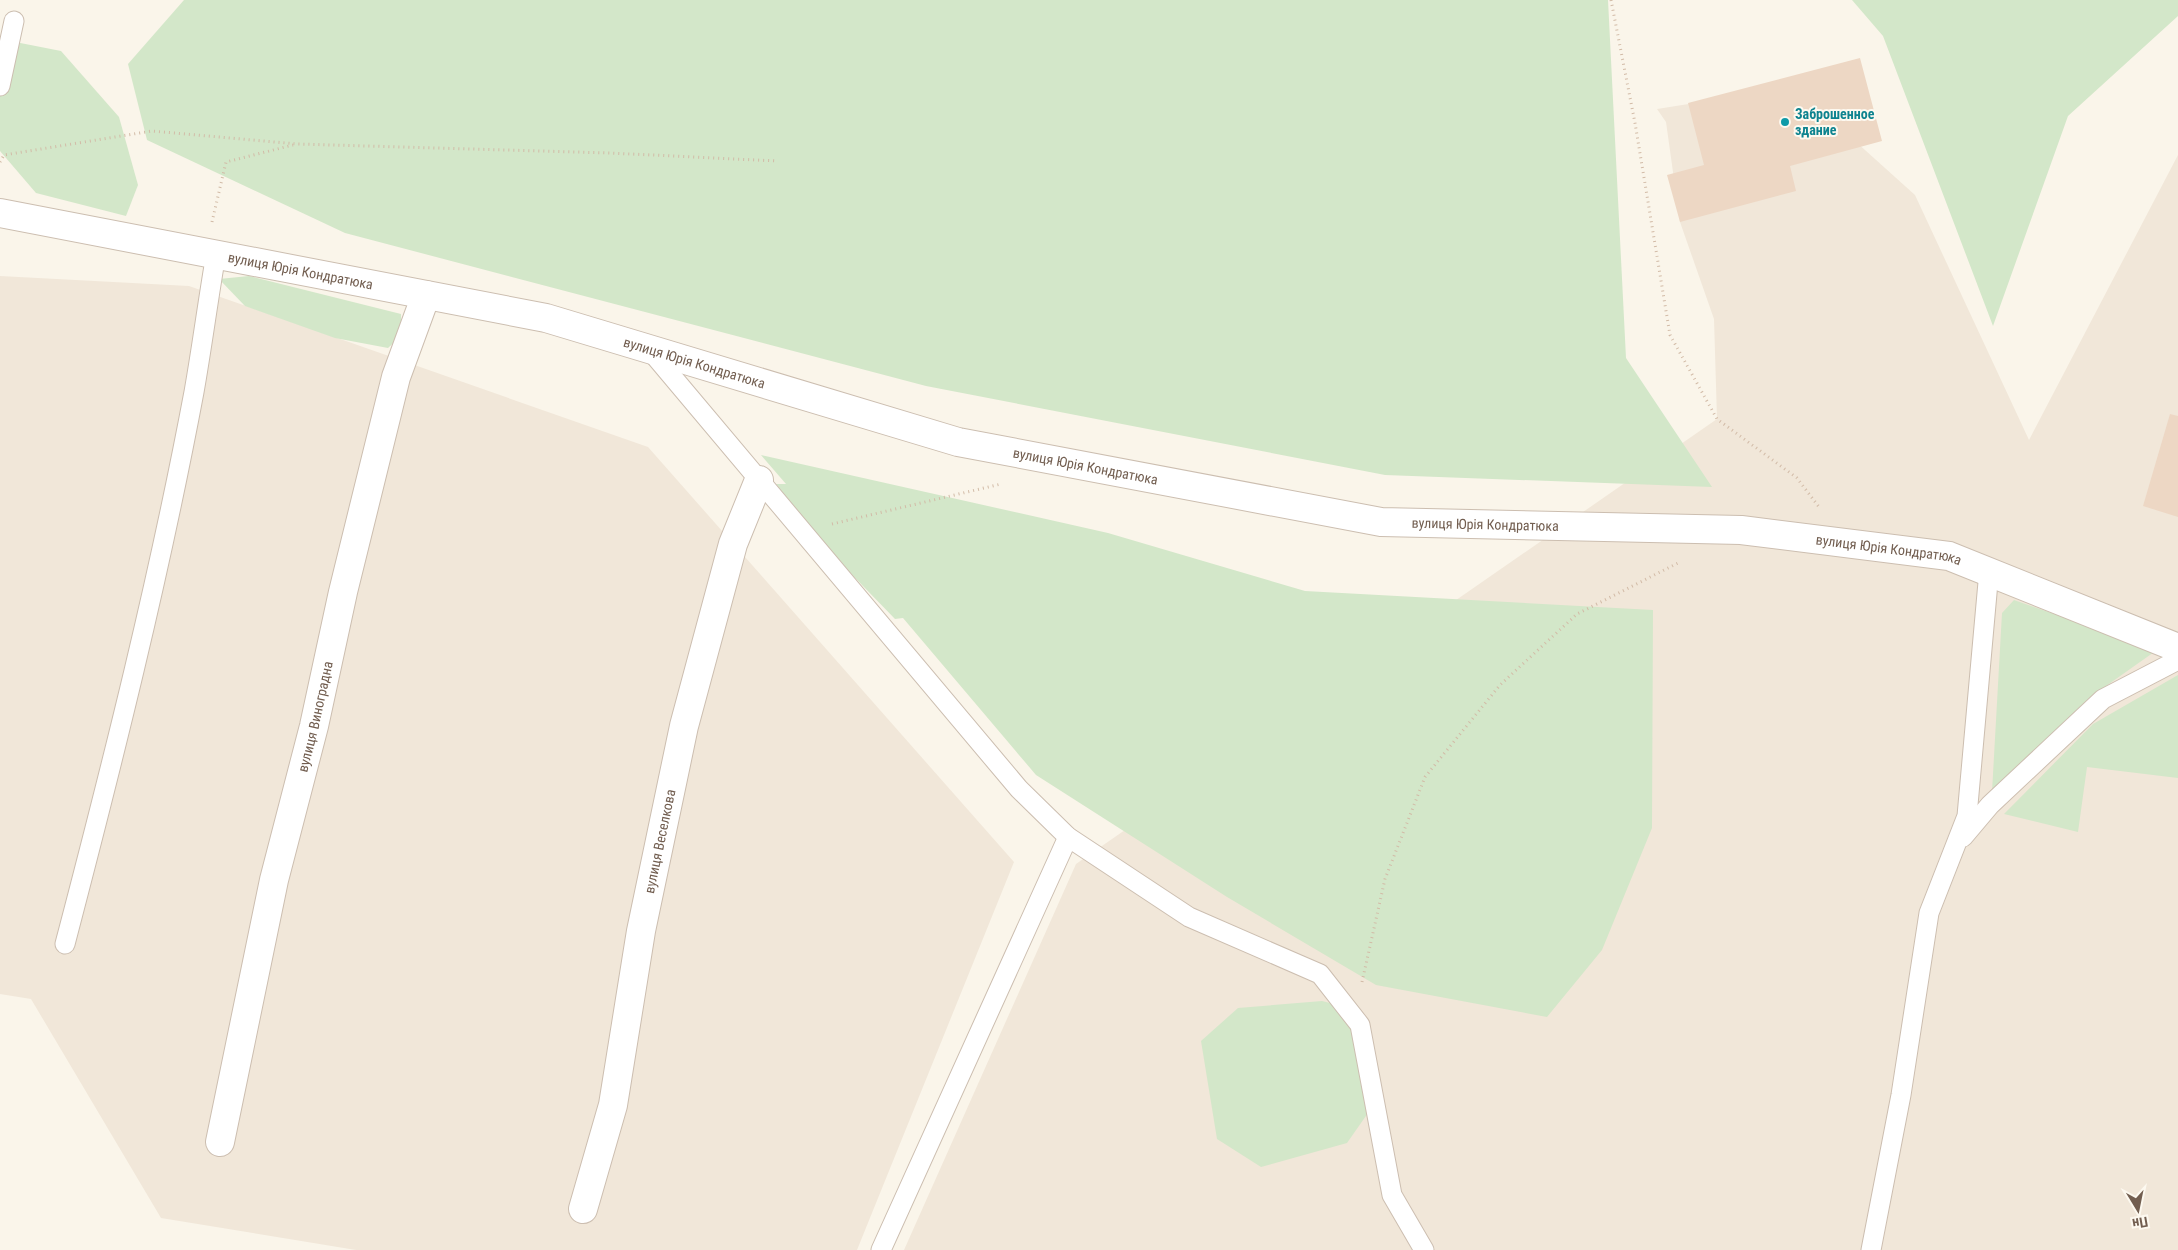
<svg xmlns="http://www.w3.org/2000/svg" width="2178" height="1250" viewBox="0 0 2178 1250" font-family="'Roboto Condensed',sans-serif">
<style>
.residential{fill:#f1e7d9}
.green{fill:#d3e7c9}
.building{fill:#edd7c4}
.lines{fill:none;stroke-linecap:round;stroke-linejoin:round}
.service-casing{stroke:#ccbeb0;stroke-width:21}
.minor-casing{stroke:#ccbeb0;stroke-width:30}
.path{stroke:#d2bba7;stroke-width:3;stroke-dasharray:1 4;stroke-linecap:butt}
.service{stroke:#fff;stroke-width:19}
.minor{stroke:#fff;stroke-width:28}
.culture-dot{fill:#0f9aa8;stroke:#fdf9f0;stroke-width:2}
.labels{text-anchor:middle;stroke-width:4;stroke-linejoin:round;paint-order:stroke}
.culture-label{font-size:14px;font-weight:bold;fill:#0d838f;stroke:#fdf9f0;text-anchor:start}
.street-label{font-size:14px;fill:#725e50;stroke:#fdf9f0}
</style>
<rect width="100%" height="100%" fill="#faf5ea"/>
<g class="residential">
<path d="M1795,87l120,108 114,245 149,-285v1095h-1274l172,-386 641,-445 -3,-100 -34,-97 -14,-100 -9,-13z"/>
<path d="M0,276l189,10 459,161 366,415 -157,388h-501l-195,-32 -130,-219 -31,-5z"/>
</g>
<g class="green">
<path d="M184,0h1424l18,358 86,129 -327,-12 -459,-89 -581,-153 -198,-93 -19,-76z"/>
<path d="M1852,0h326v16l-110,100 -75,210 -110,-290z"/>
<path d="M0,39l61,12 58,66 19,68 -12,31 -90,-23 -36,-42z"/>
<path d="M249,276l152,38v22l-13,12 -53,-10 -90,-32 -26,-27z"/>
<path d="M761,455l347,78 197,58 348,19 -1,218 -50,122 -55,67 -171,-32 -149,-88 -191,-122 -133,-157 -8,1 -66,-68 -53,-67h10z"/>
<path d="M2014,600l143,50 -68,48 -97,94 10,-179z"/>
<path d="M2178,675v103l-91,-11 -9,65 -74,-18 89,-90z"/>
<path d="M1322,1001l24,6 29,96 -28,40 -86,24 -44,-28 -16,-98 37,-33z"/>
</g>
<g class="building">
<path d="M1860,58l22,83 -92,25 6,25 -116,31 -13,-47 37,-10 -16,-62z"/>
<path d="M2170,414l8,2v101l-35,-11z"/>
</g>
<g class="lines">
<g class="service-casing">
<g id="service">
<path d="M0,86l14,-65"/>
<path d="M649,349l370,440 49,48 121,80 131,57 40,51 32,170 32,55"/>
<path d="M1963,837l27,-32 113,-106 75,-39"/>
<path d="M65,944c48,-183 94,-366 129,-552 8,-45 14,-92 22,-138"/>
<path d="M881,1250l187,-413"/>
<path d="M1871,1250l30,-155 28,-182 38,-97 22,-245"/>
</g>
</g>
<g class="minor-casing">
<g id="minor">
<path id="s1" d="M0,213l546,105 412,124 423,80 360,8 208,26 229,92"/>
<path id="s2" d="M220,1142l54,-262 40,-154 29,-134 53,-215 30,-82"/>
<path id="s3" d="M583,1209l30,-104 28,-174 43,-205 49,-182 26,-64"/>
</g>
</g>
<g class="path">
<path d="M1611,0l24,123 35,212 47,84 80,59 22,29"/>
<path d="M0,162l4,-7 148,-24 145,13 313,9 167,8"/>
<path d="M212,222l14,-60 67,-17"/>
<path d="M832,524l169,-40"/>
<path d="M1362,982l23,-103 40,-102 75,-92 77,-71 103,-52"/>
</g>
<use href="#service" class="service"/>
<use href="#minor" class="minor"/>
</g>
<circle class="culture-dot" cx="1785" cy="122" r="5"/>
<g class="labels">
<g class="culture-label">
<text x="1795" y="119">Заброшенное<tspan x="1795" dy="16">здание</tspan></text>
</g>
<g class="street-label">
<text dy="5" stroke="none"><textPath href="#s1" startOffset="306">вулиця Юрія Кондратюка</textPath></text>
<text dy="5" stroke="none"><textPath href="#s1" startOffset="711">вулиця Юрія Кондратюка</textPath></text>
<text dy="5" stroke="none"><textPath href="#s1" startOffset="1116">вулиця Юрія Кондратюка</textPath></text>
<text dy="5" stroke="none"><textPath href="#s1" startOffset="1521">вулиця Юрія Кондратюка</textPath></text>
<text dy="5" stroke="none"><textPath href="#s1" startOffset="1926">вулиця Юрія Кондратюка</textPath></text>
<text dy="5" stroke="none"><textPath href="#s2" startOffset="436">вулиця Виноградна</textPath></text>
<text dy="5" stroke="none"><textPath href="#s3" startOffset="376">вулиця Веселкова</textPath></text>
</g>
</g>
<g transform="translate(2138 1210) rotate(170)" stroke="#fdf9f0" stroke-width="4" paint-order="stroke">
<path d="M0-4L9 19L0 12L-9 19Z" fill="#725e50"/>
<text y="-8" font-size="14" font-weight="bold" text-anchor="middle" fill="#725e50">Пн</text>
</g>
</svg>
